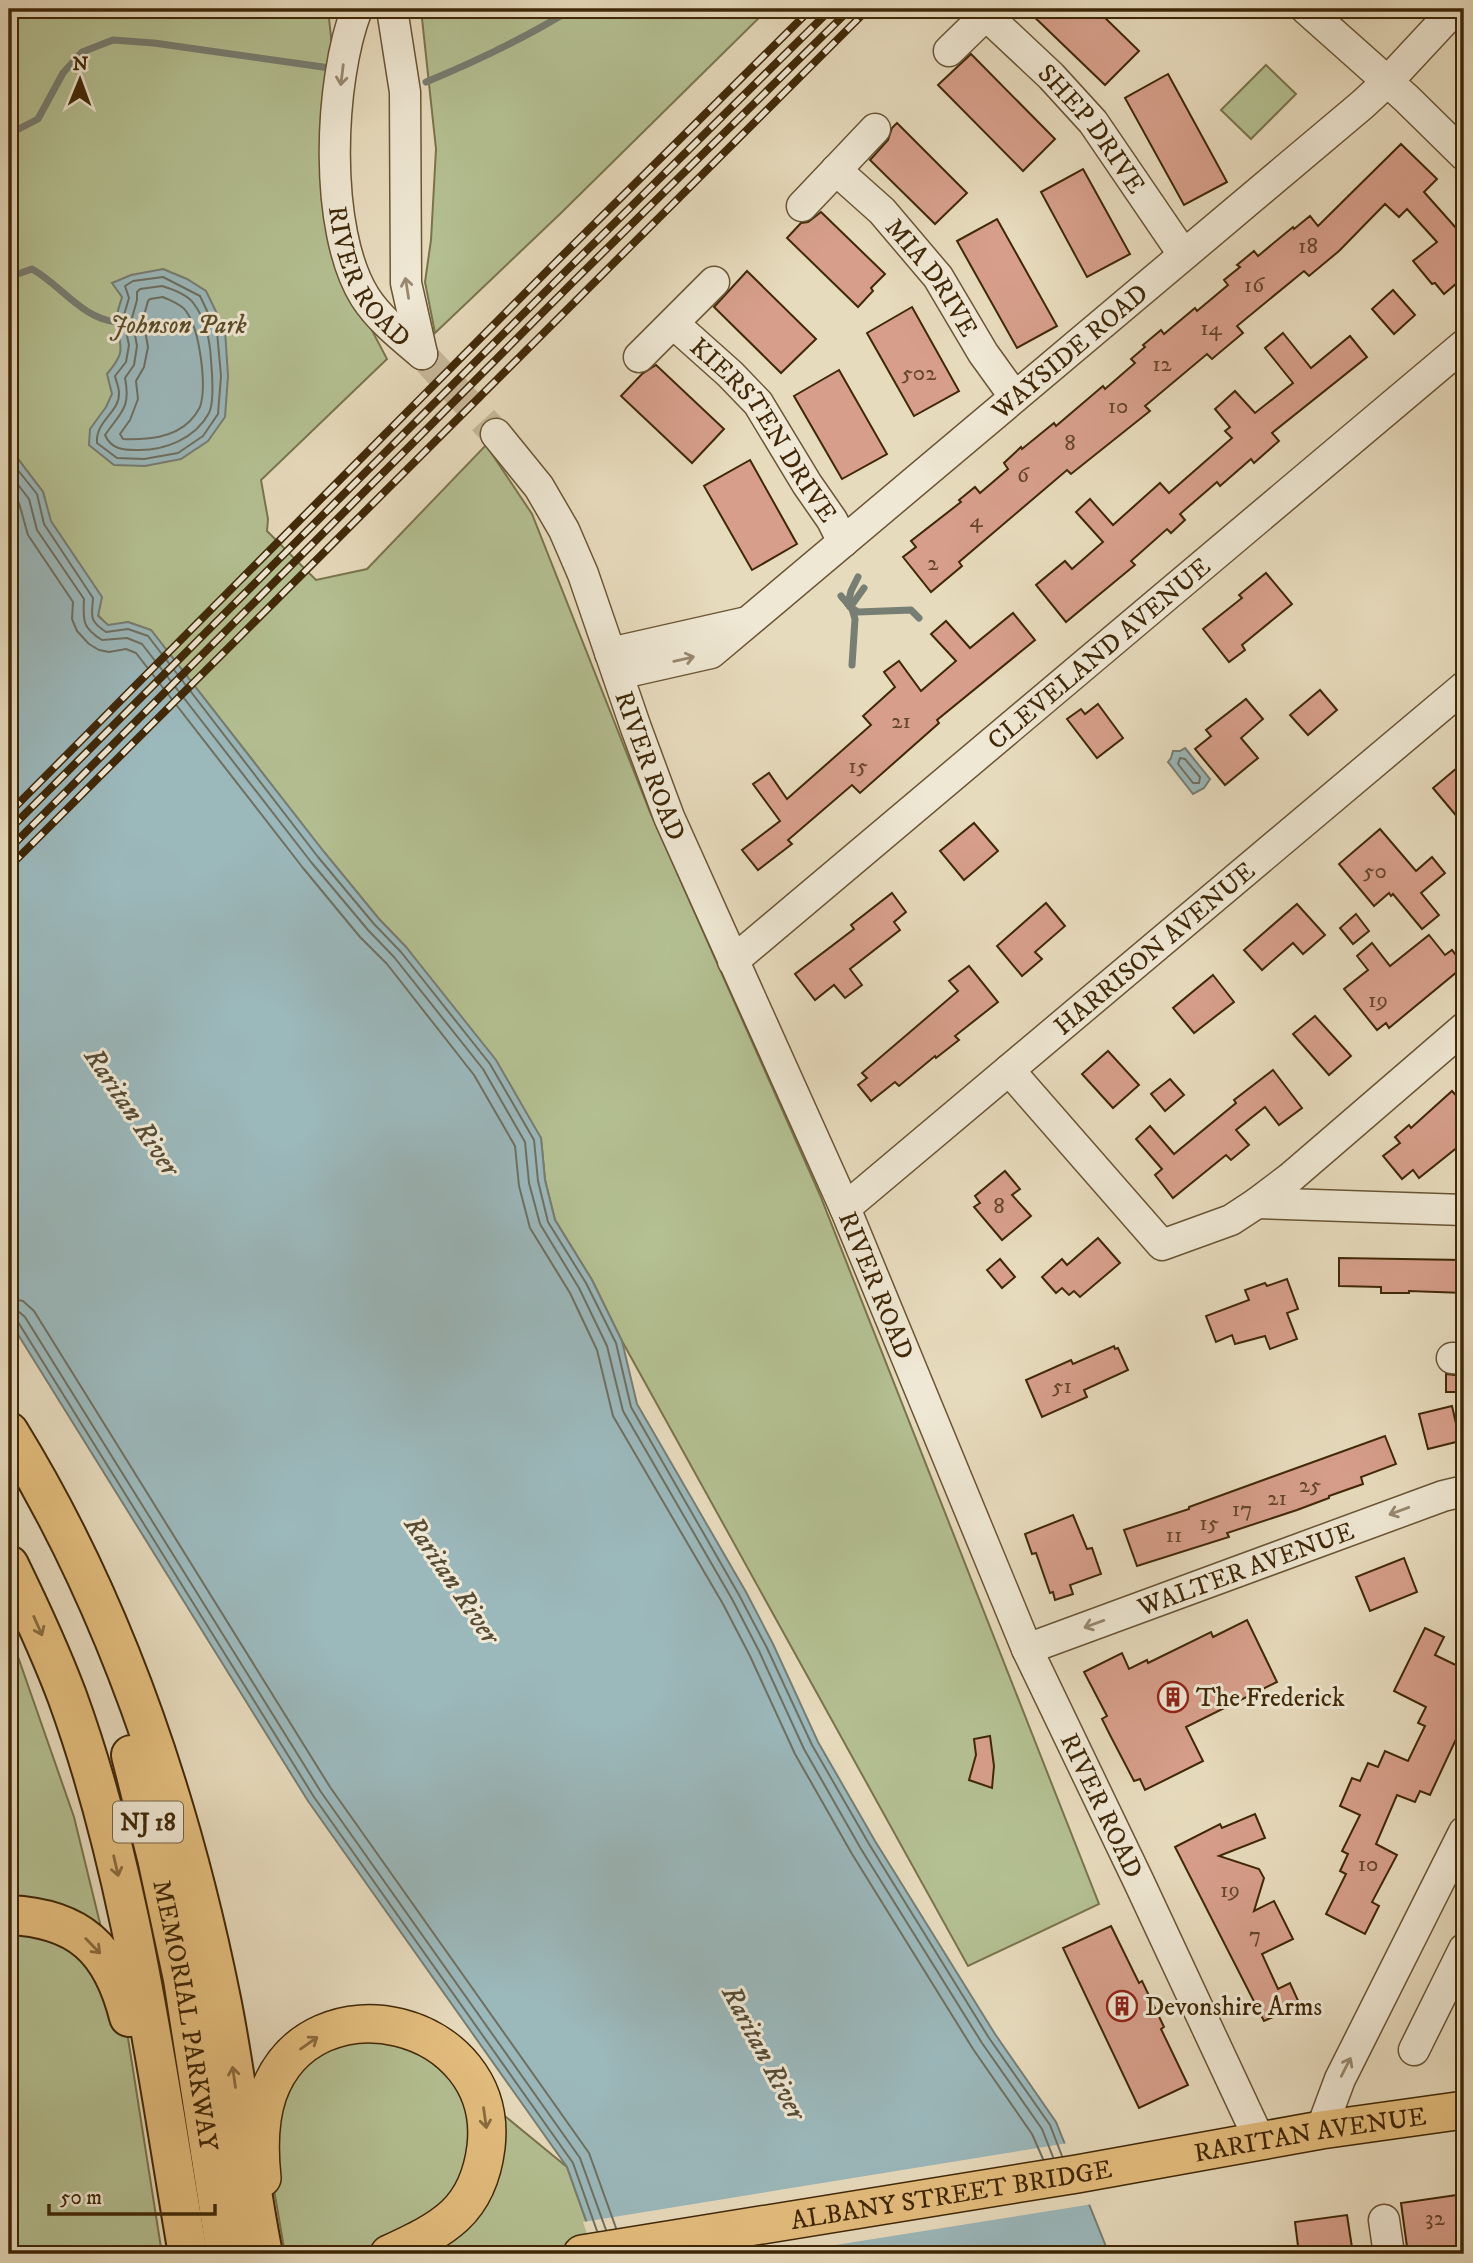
<svg xmlns="http://www.w3.org/2000/svg" width="1473" height="2263" viewBox="0 0 1473 2263" font-family="'IM FELL DW Pica',serif">
<style>
.green{fill:#b4c092;stroke:#7a744c;stroke-width:2}
.water{fill:#9bb8bb;stroke:#777e73;stroke-width:2}
.pier{fill:#e7dbbd}
.lines{fill:none;stroke-linecap:round;stroke-linejoin:round}
.shore{stroke:#6e7061;stroke-width:2}
.stream{stroke:#777e73;stroke-width:7}
.building{fill:#d79f8b;stroke:#402807;stroke-width:2}
.minor-tunnel{stroke:#c6b799;stroke-width:30;stroke-dasharray:30 15;stroke-linecap:butt}
.minor-casing{stroke:#6a5534;stroke-width:33}
.major-casing{stroke:#402807;stroke-width:40}
.highway-casing{stroke:#402807;stroke-width:42}
.minor{stroke:#efe8d4;stroke-width:30}
.major{stroke:#e4be7e;stroke-width:37}
.highway{stroke:#e4be7e;stroke-width:38}
.rail-casing{stroke:#402807;stroke-width:8}
.rail{stroke:#efe8d4;stroke-width:5;stroke-dasharray:16;stroke-linecap:butt}
.oneway{stroke:#98886e}
.oneway2{stroke:#8a6c3d}
.labels{text-anchor:middle;stroke-width:6;stroke-linejoin:round;paint-order:stroke}
.number-label{font-size:23px;fill:#664628}
.shield{fill:#efe8d4;stroke:#746244;stroke-width:2}
.shield-label{font-size:24px;font-weight:bold;fill:#402807}
.street-label{font-size:26px;fill:#402807;stroke:#efe8d4}
.park-label{font-size:26px;font-style:italic;fill:#5d4e2a;stroke:#efe8d4}
.poi-label{font-size:26px;fill:#402807;stroke:#efe8d4;text-anchor:start}
.water-label{font-size:28px;font-style:italic;fill:#574c34;stroke:#efe8d4}
</style>
<rect width="100%" height="100%" fill="#e7dbbd"/>
<filter id="stains"><feTurbulence type="fractalNoise" baseFrequency=".00286" numOctaves="4"/><feColorMatrix values="0 0 0 0 .2 0 0 0 0 .09 0 0 0 0 .02 0 0 0 .5 -.17"/></filter>
<radialGradient id="worn" r=".72"><stop offset=".6" stop-color="#630" stop-opacity="0"/><stop offset="1" stop-color="#630" stop-opacity=".3"/></radialGradient>
<g class="green">
<path d="M9,9h319l4,37 -11,87 2,70 12,57 52,99 -126,121 7,39 -1,12 49,49 51,-11 119,-124 46,69 118,298 170,383 279,709 -131,62 -346,-625 -30,-61 -37,-60 -10,-40 -4,-42 -135,-191 -27,-28 -55,-67 -173,-222 -23,-8 -20,4 -10,-11 3,-18 -51,-76 -7,-29 -34,-45z"/>
<path d="M421,9h347l-207,204 -126,120 -10,-51 6,-42 5,-91z"/>
<path d="M1266,65l30,29 -45,45 -30,-29z"/>
<path d="M9,1631l65,186 54,221 34,216h-153z"/>
<path d="M399,2039l29,14 139,114 31,87h-313l-17,-100 13,-66 51,-45z"/>
</g>
<g class="water">
<path d="M163,269l24,10 19,12 19,39 3,46 -3,41 -17,24 -27,18 -36,7 -31,-1 -25,-20 1,-16 16,-22 6,-13 -5,-20c21,-25 12,-25 10,-54 -1,-7 3,-15 5,-23l-10,-14 19,-8z"/>
<path d="M9,447l34,45 8,29 51,76 -4,19 10,9 20,-3 23,8 173,222 55,67 27,28 90,113 45,78 4,42 10,40 37,60 30,61 15,63 109,188 27,52 45,98 57,99 120,193 61,88 53,132h-511l-31,-87 -259,-366 -299,-481z"/>
<path d="M1185,748l25,31 -6,9 -11,6 -25,-32 3,-4 2,-7h7z"/>
</g>
<path class="pier" d="M1068,2143l25,61 -314,50h-185l-11,-32z"/>
<g class="lines">
<g class="shore">
<path d="M163,277l37,19 17,36 4,44 -3,38 -15,22 -25,17 -34,6 -27,-1 -20,-15c-2,-22 23,-31 22,-50 0,-6 -3,-12 -4,-17l11,-14 3,-17 -6,-27 6,-20 -4,-12 8,-5z"/>
<path d="M162,286c10,3 26,9 32,18 12,16 16,36 17,56 1,13 4,41 -2,53 -14,26 -45,38 -73,37 -13,0 -25,-1 -31,-15 16,-23 26,-27 20,-57l9,-13 3,-19 -5,-28 5,-18v-8l3,-3z"/>
<path d="M163,297c8,4 18,7 23,14 14,19 21,75 14,96 -2,4 -7,11 -10,14 -17,17 -43,19 -67,18l-3,-5 10,-14 8,-21 -2,-18 8,-14 4,-20 -5,-28 5,-18 2,-2z"/>
<path d="M9,459l28,35 7,30 49,74c-1,18 -5,22 13,34l22,-3 20,7 170,221 56,67 27,28 89,112 44,76 4,41 10,41 38,61 30,60 15,64 108,188 28,53 45,97 57,99 120,194 61,87 12,31"/>
<path d="M9,473l20,26 8,31 47,69c-1,21 -2,29 18,41l25,-2 15,6 169,218 57,68 26,27 89,112 42,73 4,41 11,41 39,64 28,58 16,65 109,188 27,52 45,98 57,100 121,194 60,86 11,28"/>
<path d="M9,490l10,13 9,32 45,67 -1,17 5,12 12,13 10,6 10,2 17,-3 10,4 167,215 57,69 27,27 87,111 41,71 4,40 11,42 40,65 27,57 16,66 110,188 27,52 45,98 57,100 121,195 59,85 11,25"/>
<path d="M1180,758l5,1 15,18 -1,6h-6l-15,-19z"/>
<path d="M9,1298l14,3 11,10 296,476 259,366 27,75"/>
<path d="M9,1309l9,2 7,6 296,475 259,366 26,72"/>
<path d="M9,1318h5l4,4 296,475 259,366 24,68"/>
</g>
<g class="stream">
<path d="M426,82c51,-21 99,-44 146,-73"/>
<path d="M9,134l29,-15 25,-46 19,-21 31,-12 41,3 176,25"/>
<path d="M9,277l23,-8c29,16 50,50 85,53"/>
<path d="M841,596l11,13 3,10 -3,46"/>
<path d="M848,604l3,-13 7,-14"/>
<path d="M848,604l3,2 13,-18"/>
<path d="M850,607l8,5 53,-2 8,8"/>
</g>
</g>
<g class="building">
<path d="M1026,9h70l43,42 -34,34z"/>
<path d="M971,54l84,85 -32,32 -85,-86z"/>
<path d="M1168,74l59,108 -43,23 -59,-107z"/>
<path d="M897,123l70,70 -32,31 -65,-64 18,-20 4,-12z"/>
<path d="M1401,144l36,35 -13,13 40,45v40l-20,17 -9,-11 -3,1 -19,-23 24,-19 -30,-33 -8,8 -14,-13 -46,47 -30,25 -5,-5 -67,55 6,7 -31,26 -5,-5 -62,52 5,5 -79,63 -4,-4 -108,92 3,4 -31,26 -28,-35 13,-10 -5,-6 50,-39 -2,-2 16,-13 5,6 28,-24 -4,-6 17,-16 1,2 32,-26 2,3 47,-40 2,3 30,-26 -4,-4 14,-12 -2,-2 18,-15 3,4 31,-26 2,3 31,-26 -4,-5 16,-13 -3,-2 17,-14 4,5 35,-29 1,2 16,-13 8,10z"/>
<path d="M1083,169l47,85 -43,23 -46,-85z"/>
<path d="M821,212l64,62 -14,14 2,3 -15,16 -71,-69 14,-15 7,-1z"/>
<path d="M997,219l60,107 -40,22 -60,-107z"/>
<path d="M747,271l69,68 -35,34 -67,-66z"/>
<path d="M1393,290l22,25 -21,19 -22,-25z"/>
<path d="M912,307l47,84 -45,25 -47,-83z"/>
<path d="M1283,333l28,35 39,-32 17,21 -95,76 7,8 -25,22 -3,-4 -31,27 -3,-4 -37,32 5,6 -14,13 -4,-4 -36,32 4,4 -69,57 -30,-37 29,-24 7,8 31,-27 -27,-30 14,-13 23,26 47,-42 9,10 63,-55 -7,-7 5,-4 -15,-18 20,-18 20,22 38,-30 -28,-35z"/>
<path d="M656,365l68,64 -32,34 -71,-67 21,-22z"/>
<path d="M839,370l48,84 -45,25 -48,-83z"/>
<path d="M750,460l47,84 -45,26 -48,-84z"/>
<path d="M1266,573l26,31 -50,41 3,5 -16,12 -26,-33 39,-31 -3,-3z"/>
<path d="M1013,613l22,27 -98,80 2,3 -79,70 -8,-8 -64,55 4,4 -34,26 -16,-20 38,-29 -27,-37 16,-11 18,26 84,-74 -8,-9 32,-29 -11,-15 15,-11 22,30 35,-30 -25,-27 15,-13 24,27z"/>
<path d="M1320,690l17,20 -29,25 -18,-20z"/>
<path d="M1246,699l17,20 -22,19 17,20 -33,27 -30,-36 16,-13 -5,-6z"/>
<path d="M1098,704l25,34 -26,20 -30,-39 14,-10 4,5z"/>
<path d="M1464,762v63l-31,-37z"/>
<path d="M974,823l24,28 -34,29 -24,-29z"/>
<path d="M1380,829l36,42 16,-14 13,16 -24,20 18,22 -17,14 -29,-35 -2,2 -2,-3 -15,13 -35,-42z"/>
<path d="M892,893l14,19 -12,10 6,8 -50,39 12,16 -17,13 -11,-13 -19,15 -20,-26 59,-45 -3,-4z"/>
<path d="M1046,903l19,23 -30,26 7,7 -20,17 -25,-30z"/>
<path d="M1297,904l28,31 -22,19 -10,-11 -31,27 -18,-20z"/>
<path d="M1356,914l13,17 -16,13 -13,-16z"/>
<path d="M1429,935l16,20 7,-5 12,16 -75,62 -3,-5 -9,7 -33,-41 24,-19 -11,-14 15,-13 18,23z"/>
<path d="M969,966l29,36 -43,34 4,4 -23,18 -1,-2 -36,30 -4,-4 -24,19 -13,-16 9,-7 -5,-5 96,-82 -9,-10z"/>
<path d="M1213,975l21,27 -40,31 -21,-25z"/>
<path d="M1315,1016l36,40 -22,19 -36,-41z"/>
<path d="M1108,1051l31,34 -26,23 -31,-34z"/>
<path d="M1273,1070l29,38 -23,17 -14,-18 -29,23 13,15 -18,15 -5,-5 -53,43 -18,-23 7,-6 -26,-30 14,-13 24,28 62,-51 -2,-3z"/>
<path d="M1170,1079l14,16 -19,16 -14,-17z"/>
<path d="M1452,1091l12,13v38l-45,36 -6,-8 -11,9 -19,-23 17,-13 -5,-6 14,-12 2,3z"/>
<path d="M1005,1171l15,18 -8,6 19,21 -29,24 -28,-33 6,-4 -5,-7z"/>
<path d="M1098,1238l22,25 -40,34 -6,-6 -5,4 -7,-7 -6,5 -14,-16 20,-18 5,6z"/>
<path d="M1339,1258l125,2v33l-55,-2v2h-28v-6l-42,-1z"/>
<path d="M1000,1259l15,18 -13,11 -15,-18z"/>
<path d="M1287,1279l11,30 -11,4 10,26 -27,10 -5,-13 -30,8 -3,-9 -16,7 -10,-26 43,-16 -4,-10 20,-7 2,3z"/>
<path d="M1114,1346l1,3 3,-1 10,22 -44,20 3,7 -45,20 -16,-37 45,-20 2,4z"/>
<path d="M1446,1374l18,2v16h-18z"/>
<path d="M1452,1406l8,35 -32,8 -9,-35z"/>
<path d="M1385,1436l11,28 -35,13 2,7 -34,12v2l-32,12 -70,23 2,4 -92,29 -13,-36 65,-21v-2z"/>
<path d="M1073,1515l14,34 5,-1 9,26 -31,11 3,9 -18,6 -2,-8 -3,1 -14,-40 -4,1 -7,-20z"/>
<path d="M1404,1558l13,34 -47,19 -14,-34z"/>
<path d="M1247,1620l30,62 -91,45 17,34 -58,29 -5,-11 -6,2 -24,-46 -8,-16 5,-3 -23,-44 38,-19 7,16 18,-9 1,3 63,-31 2,5z"/>
<path d="M1425,1628l19,9 -9,18 29,14v53l-34,73 -10,-4 -5,11 -18,-7 -21,49 21,11 -25,47 7,4 -14,28 -39,-20 20,-40 -6,-3 8,-17 -6,-3 18,-36 -20,-9 12,-28 8,3 8,-18 10,4 7,-16 23,10 17,-35 -7,-3 8,-16 -32,-16z"/>
<path d="M990,1736l4,30 -2,22 -23,-8 7,-25 -2,-16z"/>
<path d="M1255,1814l10,24 -46,18 40,13 5,9 -10,33 20,-10 19,38 -31,15 16,35 12,-6 10,22 -36,16 -89,-174 45,-23 2,4z"/>
<path d="M1111,1926l28,57 3,-2 22,46 -3,2 27,56 -49,23 -76,-160z"/>
<path d="M1464,2194v59l-56,1 -7,-51z"/>
<path d="M1347,2215l6,39h-54l-4,-32z"/>
</g>
<g class="lines">
<path class="minor-tunnel" d="M422,354l74,80"/>
<g class="minor-casing">
<g id="minor">
<path id="s1" d="M357,9c-28,72 -34,221 8,288 14,22 37,40 57,57"/>
<path d="M392,9l13,83 1,191 16,71"/>
<path d="M1306,9l100,89 58,57"/>
<path id="s2" d="M986,15l65,61 42,46 90,132"/>
<path d="M949,51l43,-42"/>
<path id="s3" d="M836,170l46,41 56,66 45,76 31,43"/>
<path d="M802,206l73,-77"/>
<path id="s4" d="M674,324l56,50 28,29 49,81 25,36 11,22"/>
<path d="M639,357l75,-75"/>
<path id="s5" d="M496,434l43,53 25,43 19,44 53,154 33,89 176,391 182,441 111,231 122,261"/>
<path d="M610,653l133,-30"/>
<path id="s6" d="M618,674l93,-21 651,-548 26,-24 67,-72"/>
<path id="s7" d="M733,961l731,-616"/>
<path d="M1009,1070l153,175 69,-25 26,-17 207,7"/>
<path d="M1257,1203l33,-25 174,-150"/>
<path id="s8" d="M845,1208l619,-521"/>
<path d="M1452,1358l12,1"/>
<path id="s9" d="M1027,1649l416,-153 21,-5"/>
<path d="M1414,2050l50,-101"/>
<path d="M1321,2130l19,-51 124,-247"/>
<path d="M1384,2220l5,34"/>
</g>
</g>
<g class="major-casing">
<g id="major">
<path d="M262,2178c-3,-28 -3,-58 6,-84 44,-121 233,-74 218,53 -8,65 -43,82 -97,107"/>
<path id="s10" d="M582,2254l495,-80 244,-44 143,-20"/>
</g>
</g>
<g class="highway-casing">
<g id="highway">
<path d="M9,1432c106,172 172,369 212,567 17,84 25,170 42,255"/>
<path d="M9,1565c21,43 41,86 58,131 65,178 89,372 121,558"/>
<path id="s11" d="M131,1755l26,103 26,121 43,275"/>
<path d="M9,1915c70,3 103,34 120,102"/>
</g>
</g>
<use href="#minor" class="minor"/>
<use href="#major" class="major"/>
<use href="#highway" class="highway"/>
<g class="rail-casing">
<g id="rail">
<path d="M9,813l547,-551 255,-253"/>
<path d="M9,830l556,-558 266,-263"/>
<path d="M9,849l565,-568 276,-272"/>
<path d="M9,867l859,-858"/>
</g>
</g>
<use href="#rail" class="rail"/>
</g>
<defs><path id="oneway-shaft" d="M-6 0H5M1.5-3L5.5 0L1.5 3" fill="none" stroke-width="1.6" stroke-linecap="round" stroke-linejoin="round" transform="scale(1.75)"/></defs>
<g class="oneway">
<use href="#oneway-shaft" transform="translate(342 75) rotate(97)"/>
<use href="#oneway-shaft" transform="translate(407 288) rotate(-99)"/>
<use href="#oneway-shaft" transform="translate(684 659) rotate(-13)"/>
<use href="#oneway-shaft" transform="translate(1399 1511) rotate(160)"/>
<use href="#oneway-shaft" transform="translate(1094 1624) rotate(160)"/>
<use href="#oneway-shaft" transform="translate(1346 2067) rotate(-63)"/>
</g>
<g class="oneway2">
<use href="#oneway-shaft" transform="translate(38 1626) rotate(66)"/>
<use href="#oneway-shaft" transform="translate(116 1866) rotate(77)"/>
<use href="#oneway-shaft" transform="translate(93 1946) rotate(46)"/>
<use href="#oneway-shaft" transform="translate(309 2043) rotate(-35)"/>
<use href="#oneway-shaft" transform="translate(234 2077) rotate(-98)"/>
<use href="#oneway-shaft" transform="translate(485 2118) rotate(82)"/>
</g>
<defs>
<g id="building-ring" transform="scale(1.575)"><circle r="9.5" fill="#efe8d4" stroke="#8f2418" stroke-width="1.5"/><path d="M-4-6H4V6H1V3H-1V6H-4ZM-2.5-4.3h1.7v1.8h-1.7ZM.8-4.3h1.7v1.8H.8ZM-2.5-1h1.7V.8h-1.7ZM.8-1h1.7V.8H.8Z" fill="#8f2418"/></g>
</defs>
<g fill-rule="evenodd">
<use href="#building-ring" x="1173" y="1697"/>
<use href="#building-ring" x="1122" y="2006"/>
</g>
<g class="labels">
<g class="number-label">
<text x="1308" y="253">18</text>
<text x="1254" y="292">16</text>
<text x="1211" y="335">14</text>
<text x="1162" y="371">12</text>
<text x="919" y="380">502</text>
<text x="1118" y="413">10</text>
<text x="1070" y="450">8</text>
<text x="1023" y="482">6</text>
<text x="976" y="527">4</text>
<text x="933" y="570">2</text>
<text x="901" y="728">21</text>
<text x="858" y="773">15</text>
<text x="1375" y="878">50</text>
<text x="1378" y="1007">19</text>
<text x="999" y="1213">8</text>
<text x="1062" y="1393">51</text>
<text x="1310" y="1492">25</text>
<text x="1277" y="1505">21</text>
<text x="1242" y="1516">17</text>
<text x="1209" y="1530">15</text>
<text x="1174" y="1542">11</text>
<text x="1368" y="1871">10</text>
<text x="1230" y="1897">19</text>
<text x="1255" y="1942">7</text>
<text x="1435" y="2225">32</text>
</g>
<rect class="shield" x="113" y="1801.5" width="70" height="41" rx="5"/>
<g class="shield-label">
<text x="148" y="1830">NJ 18</text>
</g>
<g class="street-label">
<text dy="9" stroke="none"><textPath href="#s2" startOffset="156">SHEP DRIVE</textPath></text>
<text dy="9" stroke="none"><textPath href="#s1" startOffset="278">RIVER ROAD</textPath></text>
<text dy="9" stroke="none"><textPath href="#s3" startOffset="145">MIA DRIVE</textPath></text>
<text dy="9" stroke="none"><textPath href="#s6" startOffset="564">WAYSIDE ROAD</textPath></text>
<text dy="9" stroke="none"><textPath href="#s4" startOffset="140">KIERSTEN DRIVE</textPath></text>
<text dy="9" stroke="none"><textPath href="#s7" startOffset="478">CLEVELAND AVENUE</textPath></text>
<text dy="9" stroke="none"><textPath href="#s5" startOffset="369">RIVER ROAD</textPath></text>
<text dy="9" stroke="none"><textPath href="#s8" startOffset="404">HARRISON AVENUE</textPath></text>
<text dy="9" stroke="none"><textPath href="#s5" startOffset="936">RIVER ROAD</textPath></text>
<text dy="9" stroke="none"><textPath href="#s9" startOffset="233">WALTER AVENUE</textPath></text>
<text dy="9" stroke="none"><textPath href="#s5" startOffset="1503">RIVER ROAD</textPath></text>
<text dy="9" stroke="none"><textPath href="#s11" startOffset="266">MEMORIAL PARKWAY</textPath></text>
<text dy="9" stroke="none"><textPath href="#s10" startOffset="738">RARITAN AVENUE</textPath></text>
<text dy="9" stroke="none"><textPath href="#s10" startOffset="374">ALBANY STREET BRIDGE</textPath></text>
</g>
<g class="park-label">
<text x="178" y="333">Johnson Park</text>
</g>
<g class="poi-label">
<text x="1196" y="1706">The Frederick</text>
<text x="1145" y="2015">Devonshire Arms</text>
</g>
<g class="water-label">
<text transform="translate(133 1111) rotate(56)" y="10">Raritan River</text>
<text transform="translate(453 1579) rotate(56)" y="10">Raritan River</text>
<text transform="translate(765 2052) rotate(62)" y="10">Raritan River</text>
</g>
</g>
<rect width="1473" height="2263" fill="none" stroke="#e7dbbd" stroke-width="35"/>
<rect x="10" y="10" width="1452" height="2242" fill="none" stroke="#402807" stroke-width="3.5"/>
<rect x="18" y="18" width="1438" height="2228" fill="none" stroke="#402807" stroke-width="2"/>
<g transform="translate(80 80) rotate(1)" stroke="#efe8d4" stroke-width="5" paint-order="stroke">
<path d="M0-5L12 26L0 18L-12 26Z" fill="#402807"/>
<text y="-10" font-size="19" font-weight="bold" text-anchor="middle" fill="#402807">N</text>
</g>
<path d="M49 2204v10h166v-10" fill="none" stroke="#402807" stroke-width="3.5"/>
<text x="60" y="2204" font-size="21" fill="#402807" stroke="#efe8d4" stroke-width="5" paint-order="stroke">50 m</text>
<rect width="100%" height="100%" filter="url(#stains)"/>
<rect width="100%" height="100%" fill="url(#worn)"/>
</svg>
